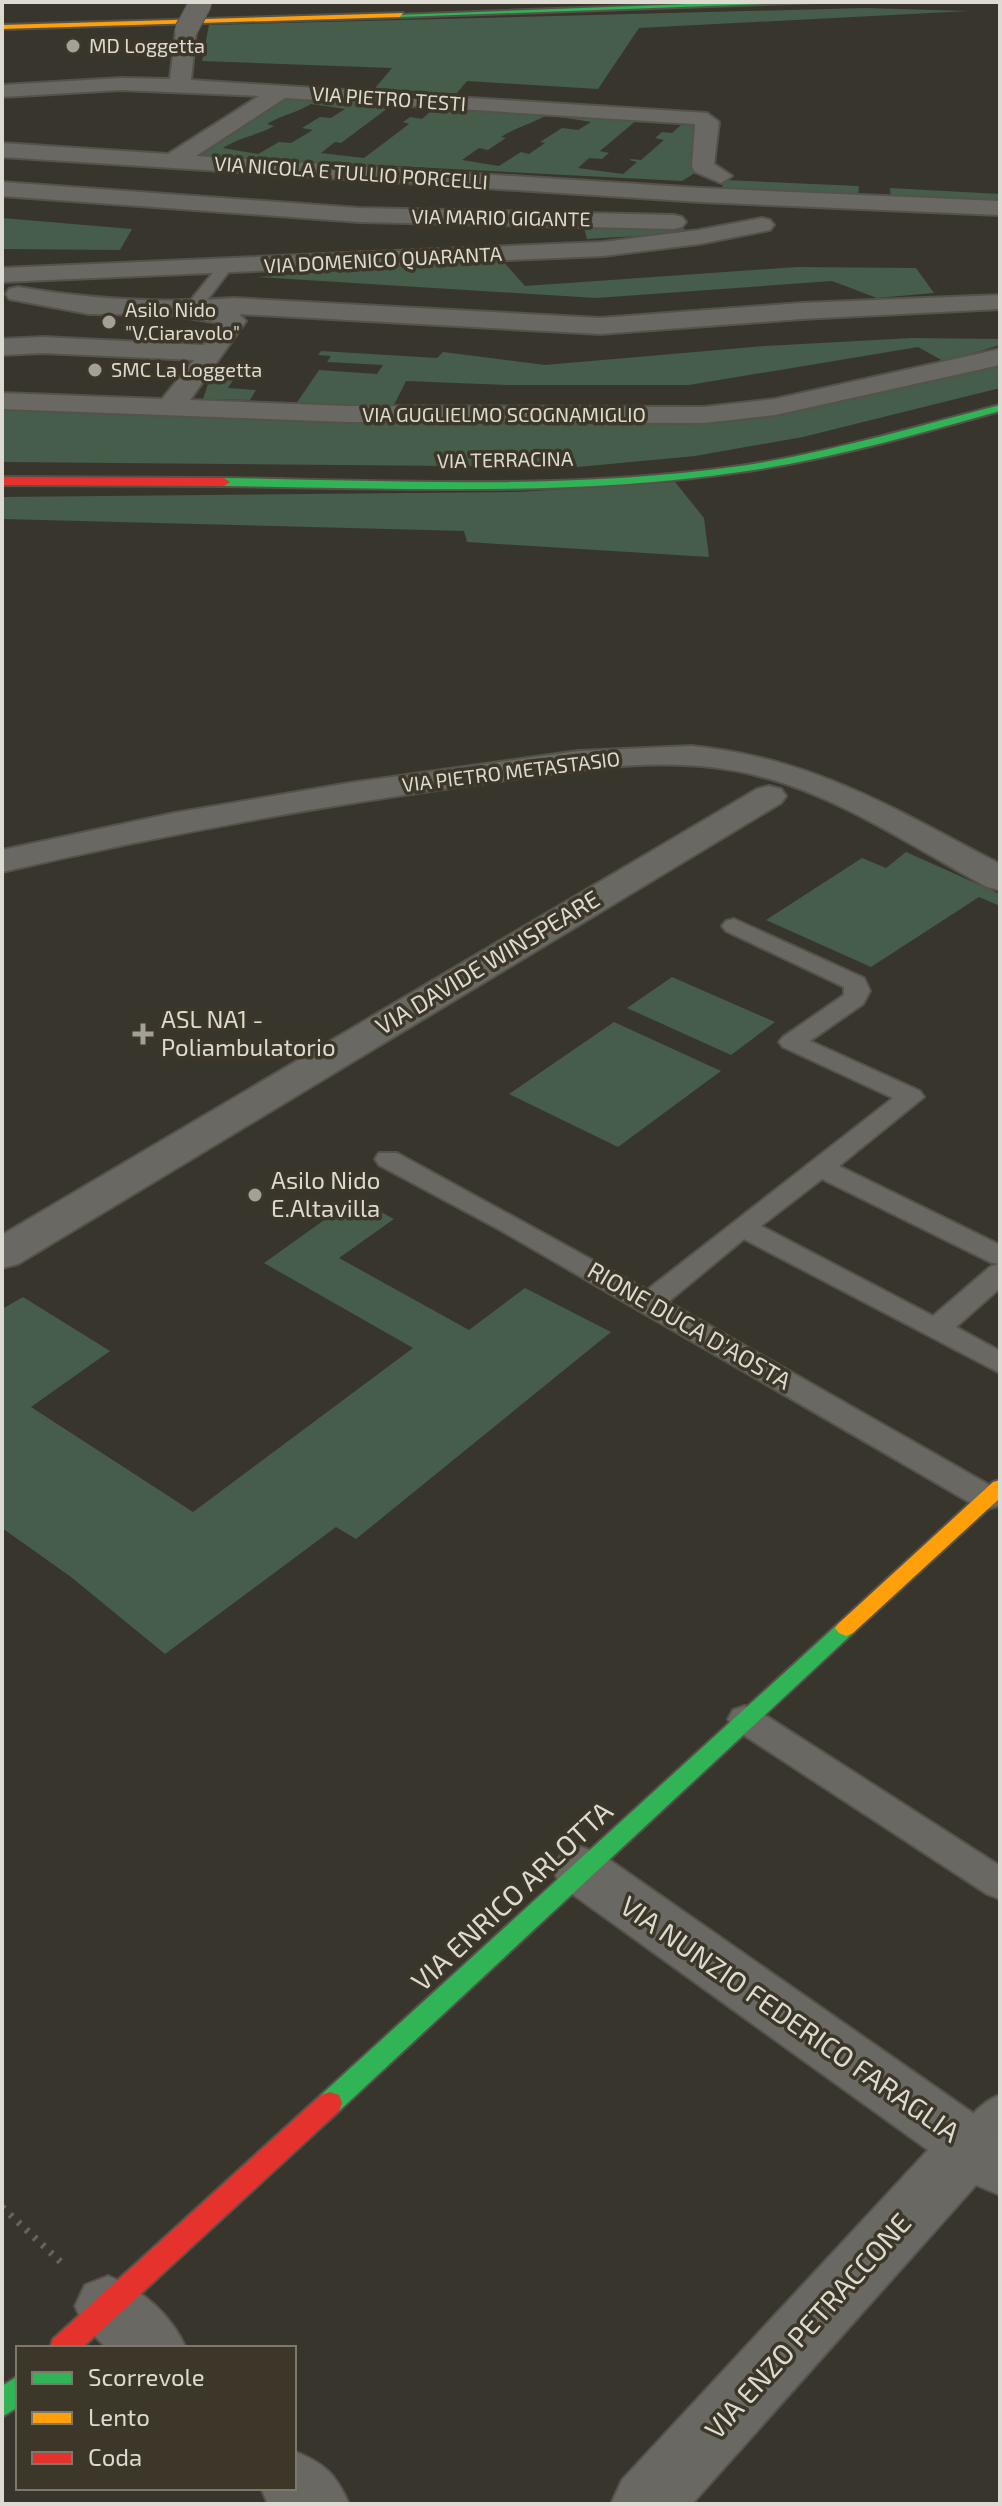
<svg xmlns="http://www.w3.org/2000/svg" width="1002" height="2506" viewBox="0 0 1002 2506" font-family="'Exo 2',sans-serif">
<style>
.green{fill:#455d4a;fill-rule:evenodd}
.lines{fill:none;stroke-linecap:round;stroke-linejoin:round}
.lane-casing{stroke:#54524b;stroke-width:4}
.street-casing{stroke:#54524b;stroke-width:4}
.fast-casing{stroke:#54524b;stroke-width:4}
.slow-casing{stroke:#54524b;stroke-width:4}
.jam-casing{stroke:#54524b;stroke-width:4}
.path{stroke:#65635d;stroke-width:7;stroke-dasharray:3 8;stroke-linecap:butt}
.lane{fill:#6a6862;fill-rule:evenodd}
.street{fill:#6a6862;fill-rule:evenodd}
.fast{fill:#30b455;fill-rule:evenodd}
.slow{fill:#ff9f0a;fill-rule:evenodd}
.jam{fill:#e5322d;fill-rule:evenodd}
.street-bridge-casing{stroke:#54524b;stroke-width:24;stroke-linecap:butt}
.street-bridge{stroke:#6a6862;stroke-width:22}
.poi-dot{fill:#a3a098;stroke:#3c3729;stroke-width:3}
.labels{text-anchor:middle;stroke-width:7;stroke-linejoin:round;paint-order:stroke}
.far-poi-label{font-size:20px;fill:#dddad1;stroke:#3c3729;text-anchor:start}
.far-street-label{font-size:20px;fill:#dddad1;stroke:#3c3729}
.street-label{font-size:24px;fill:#dddad1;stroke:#3c3729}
.poi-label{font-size:24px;fill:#dddad1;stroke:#3c3729;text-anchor:start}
.near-street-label{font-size:28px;fill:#dddad1;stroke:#3c3729}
</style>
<rect width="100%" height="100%" fill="#38352d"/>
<g class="green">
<path d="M865,8l104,3 -330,17 -41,61 -131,-8 -11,13 -81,-6 17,-20 -190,-7 7,-36z"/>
<path d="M293,92l403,31 -1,50 -13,8 -483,-25zM311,104l34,5 -14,9 -11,-1 -18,11 11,2 -22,13 -12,-1 -21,12 -35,-6c17,-11 33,-12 51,-22l-7,-2c15,-9 29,-11 44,-20zM392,105l40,5 -10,9 -12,-2 -7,5 6,2 -45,34 -43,-5 14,-11 6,1zM547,115l44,7 -13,8 -16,-2 -22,14 5,1 -16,11 -8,-2 -22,14 -37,-6 17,-12 9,2 18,-12 -5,-1c16,-10 30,-13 46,-22zM638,119l43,6 -9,8 -10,-1 -7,6 9,2 -23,20 -10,-1 -2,1 8,2 -14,12 -45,-6 11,-10 13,1 7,-6 -9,-2z"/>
<path d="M724,180l135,6 -1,12 -137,-7z"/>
<path d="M890,188l110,6v10l-109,-5z"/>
<path d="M2,218l130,11 -12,21 -118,-1z"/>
<path d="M583,224l102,5v4l-98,6z"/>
<path d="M501,259l24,27 272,-19 119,1 18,25 -57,5 -45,-17 -236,17 -339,-21z"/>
<path d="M912,338l88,1v6l-55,17 -27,-15 -229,38h-182l-101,-4 -13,26 -97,-3 23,-34 58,4 6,-9 -56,-3 4,-6 -13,-1 3,-4 116,7 6,-6 102,13 220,-19z"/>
<path d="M1000,363v25l-197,49 -108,19 -117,11 -576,-5v-55l342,15h321z"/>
<path d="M210,378l23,2 -5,8 28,2 -6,10 -47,-1z"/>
<path d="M675,482l29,36 5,39 -242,-15 -3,-11 -462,-12v-22l516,-5z"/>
<path d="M906,852l94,42v12l-21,-9 -108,70 -105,-47 96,-62 24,10z"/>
<path d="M672,977l103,45 -44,33 -104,-47z"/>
<path d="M614,1022l107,49 -103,76 -109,-53z"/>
<path d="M355,1198l39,21 -55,39 130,72 56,-42 86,44 -255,207 -20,-12 -171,127 -94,-77 -69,-49v-219l21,-12 87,54 -79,56 162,105 220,-164 -149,-85z"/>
</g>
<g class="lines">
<g class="lane-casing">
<g id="lane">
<path d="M225,262l8,5 -3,3 -32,42h-12v-6l34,-42z"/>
<path d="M734,919l130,59 6,13 -7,13 -53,37 110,50 4,6 -85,69 161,79v43l-44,39 44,24v22l-256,-134 -76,63 330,188v16l-11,3 -11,-3 -474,-275 -123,-66 -4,-6 4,-6h18l250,137 246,-192 -110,-51 -4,-5 4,-5 61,-42v-8l-118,-56 -4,-5 4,-5zM822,1179l168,83 8,2 -8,3 -57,49 -172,-90z"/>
<path d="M745,1706l12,4 243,156v33l-13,-5 -254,-166 -5,-9 5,-9z"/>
<path d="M1000,2095c0,32 2,56 -29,69l-14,-5 -6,-12c10,-21 27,-44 49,-52z"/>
</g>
</g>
<g class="street-casing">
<g id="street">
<path d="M186,24l10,6 -5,50 516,33 12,9 -5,42 18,12 -11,7 -26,-11 -3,-5 3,-43 -410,-26 -89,58 505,32 299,13v14l-299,-13 -699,-45v-14l166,11 91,-58 -138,-6 -119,7v-12l119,-7 49,1 6,-49z"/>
<path d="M2,182l357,26 315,7 8,2 4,5 -4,5 -8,2 -315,-7 -357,-26z"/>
<path d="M762,218l8,2 4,5 -4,5 -71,14 -96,12 -601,26v-14l601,-26 96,-12z"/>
<path d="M18,287c72,12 143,17 215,11l367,20 201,-15 199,-8v14l-199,10 -201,15 -361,-20 7,7 -56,79 158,6 356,1 71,-8 225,-50v16l-225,50 -71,8 -356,-1 -346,-13v-16l160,6 32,-39 -151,-7 -41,2v-16l41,-2 161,8 15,-22 -50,-8 -80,-1 -80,-15 -3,-5 3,-5z"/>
<path d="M691,746c123,12 203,63 309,118v26l-13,-3c-73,-39 -146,-90 -228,-111 -95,-25 -198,-3 -294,10 -156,22 -310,50 -463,86v-22l172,-37 175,-30 229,-32z"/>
<path d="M769,786l12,3 5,7 -5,7 -763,461 -16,4v-33l755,-446z"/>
<path d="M581,1847l20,7 399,278v63l-24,-10 -284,319h-81l11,-24 306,-330 -367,-264 -8,-16 8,-16z"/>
<path d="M108,2276c34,13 63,39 78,72h-79l-22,-21 -10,-21 10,-21z"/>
<path d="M294,2451c31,13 41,22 55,53h-81l-7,-16h33z"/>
</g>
</g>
<g class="fast-casing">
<g id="fast">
<path d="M741,2h78l-419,15 -4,-2z"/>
<path d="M1000,405v6c-86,24 -172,49 -260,61 -171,25 -344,16 -516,14l-6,-4 6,-4c172,3 345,12 516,-12 88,-13 174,-39 260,-61z"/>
<path d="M846,1620l7,3 4,5 -4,5 -514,478 -9,3 -9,-3 -3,-8 3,-8 518,-472z"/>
<path d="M18,2376v31l-16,10v-31z"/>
</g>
</g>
<g class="slow-casing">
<g id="slow">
<path d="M403,13l-3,4 -398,12v-4z"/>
<path d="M1000,1480v18l-147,135 -7,3 -7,-3 -4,-5 4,-5 154,-141z"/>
</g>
</g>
<g class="jam-casing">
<g id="jam">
<path d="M2,477l222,1 6,4 -6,4 -222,-1z"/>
<path d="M330,2092l9,3 3,8 -3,8 -257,237h-32l3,-9 268,-244z"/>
</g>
</g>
<path class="path" d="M2,2207l63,59"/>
<use href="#lane" class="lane"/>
<use href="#street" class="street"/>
<use href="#fast" class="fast"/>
<use href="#slow" class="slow"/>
<use href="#jam" class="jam"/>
<g class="street-bridge-casing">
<path id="street-bridge" d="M186,30l15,-28"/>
</g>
<use href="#street-bridge" class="street-bridge"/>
</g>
<g class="poi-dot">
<circle cx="73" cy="46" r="8"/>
<circle cx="109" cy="322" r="8"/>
<circle cx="95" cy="370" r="8"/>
<path d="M139 1022h8v8h8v8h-8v8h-8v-8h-8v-8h8z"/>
<circle cx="255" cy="1195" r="8"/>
</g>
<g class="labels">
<g class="far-poi-label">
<text x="89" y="53">MD Loggetta</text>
<text x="125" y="317">Asilo Nido<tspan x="125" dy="23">"V.Ciaravolo"</tspan></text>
<text x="111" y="377">SMC La Loggetta</text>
</g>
<g class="far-street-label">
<text transform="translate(389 99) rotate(4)" y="7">VIA PIETRO TESTI</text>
<text transform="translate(351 173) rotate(4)" y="7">VIA NICOLA E TULLIO PORCELLI</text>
<text transform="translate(501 218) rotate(1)" y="7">VIA MARIO GIGANTE</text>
<text transform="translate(383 260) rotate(-3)" y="7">VIA DOMENICO QUARANTA</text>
<text x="504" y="422">VIA GUGLIELMO SCOGNAMIGLIO</text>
<text transform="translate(505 460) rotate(-1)" y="7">VIA TERRACINA</text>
<text transform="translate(511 772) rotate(-7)" y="7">VIA PIETRO METASTASIO</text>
</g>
<g class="street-label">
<text transform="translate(488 963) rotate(-31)" y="8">VIA DAVIDE WINSPEARE</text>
<text transform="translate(689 1326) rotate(30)" y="8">RIONE DUCA D'AOSTA</text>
</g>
<g class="poi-label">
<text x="161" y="1028">ASL NA1 -<tspan x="161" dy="28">Poliambulatorio</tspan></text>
<text x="271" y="1189">Asilo Nido<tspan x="271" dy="28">E.Altavilla</tspan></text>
</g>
<g class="near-street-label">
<text transform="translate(512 1896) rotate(-43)" y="10">VIA ENRICO ARLOTTA</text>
<text transform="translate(790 2019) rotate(35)" y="10">VIA NUNZIO FEDERICO FARAGLIA</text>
<text transform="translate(808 2326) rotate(-48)" y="10">VIA ENZO PETRACCONE</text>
</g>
</g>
<rect width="1002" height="2506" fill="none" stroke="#dddad1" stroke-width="8"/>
<rect x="16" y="2346" width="280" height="144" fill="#3c3729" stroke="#7c786c" stroke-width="2"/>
<rect x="32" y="2372" width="40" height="12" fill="#30b455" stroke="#7c786c" stroke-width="2"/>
<text x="88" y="2386" font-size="24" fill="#dddad1">Scorrevole</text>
<rect x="32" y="2412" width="40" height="12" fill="#ff9f0a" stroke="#7c786c" stroke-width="2"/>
<text x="88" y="2426" font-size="24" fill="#dddad1">Lento</text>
<rect x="32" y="2452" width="40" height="12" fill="#e5322d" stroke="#7c786c" stroke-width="2"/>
<text x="88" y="2466" font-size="24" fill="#dddad1">Coda</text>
</svg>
